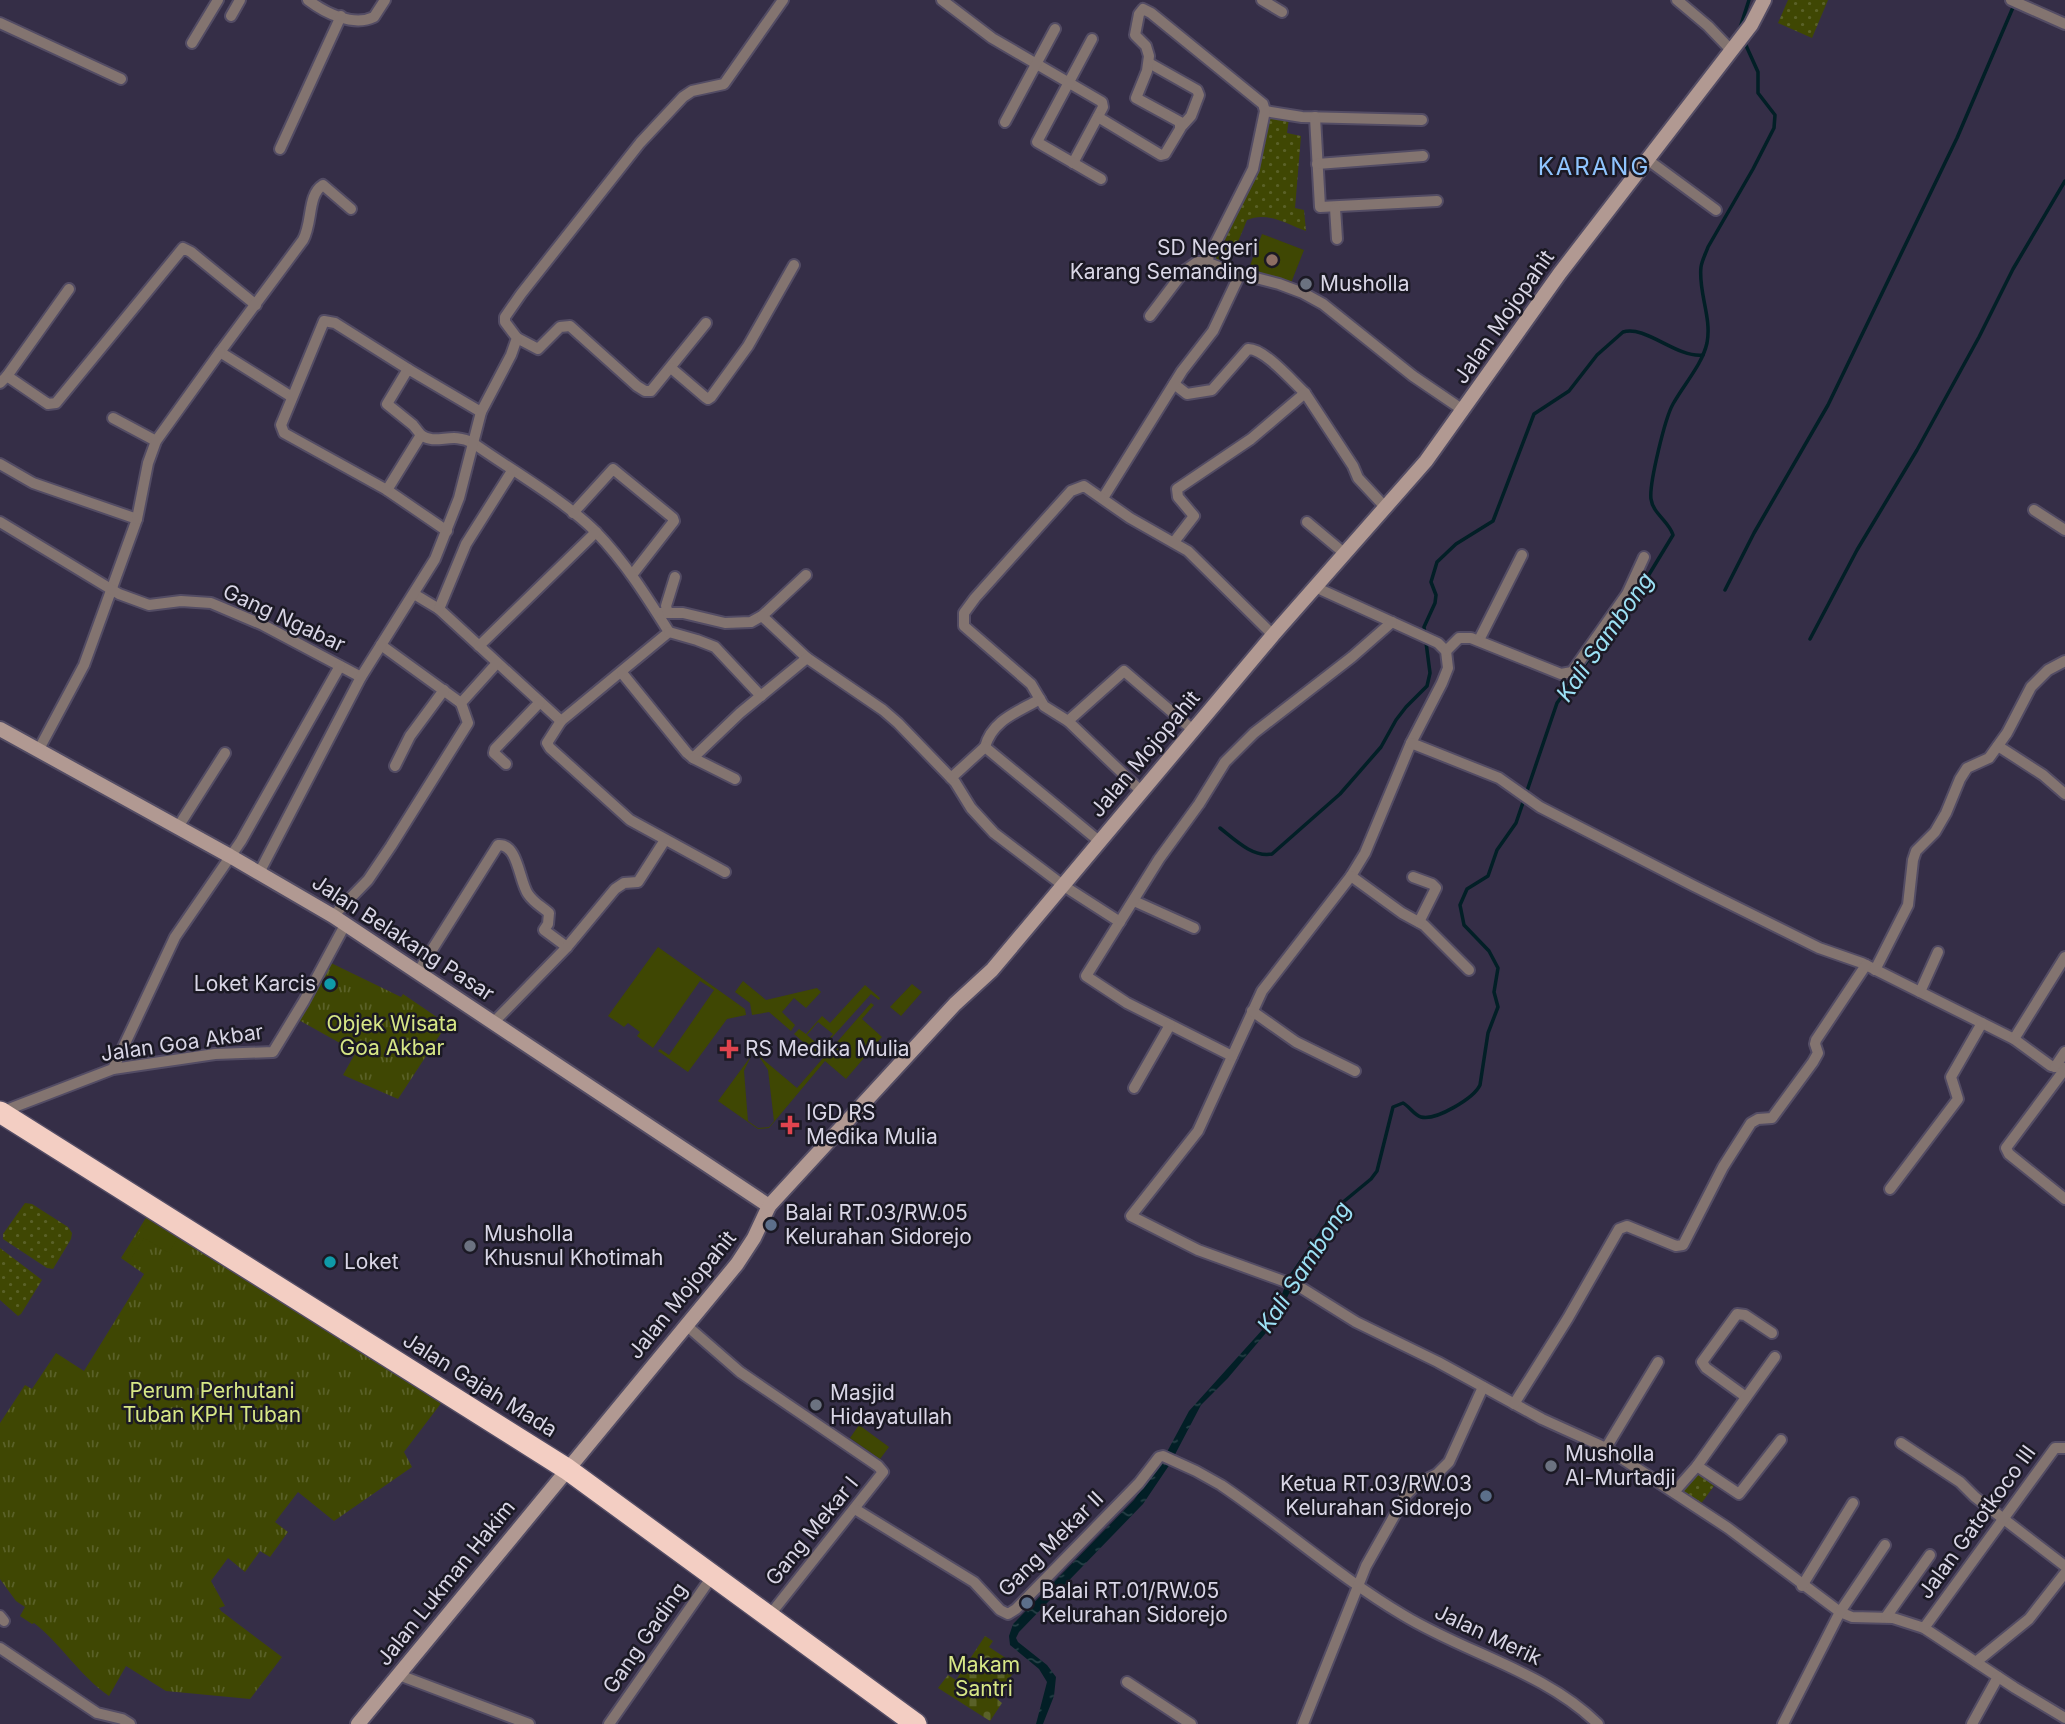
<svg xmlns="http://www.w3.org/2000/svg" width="2065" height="1724" viewBox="0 0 2065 1724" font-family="Inter,sans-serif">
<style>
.grass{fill:url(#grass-dots)}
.cemetery{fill:url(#cemetery-stones)}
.park{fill:url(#park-tufts)}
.garden{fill:#3f4703;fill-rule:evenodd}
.water{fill:url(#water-ripples)}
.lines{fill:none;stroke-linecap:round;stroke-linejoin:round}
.stream{stroke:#021f26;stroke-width:3.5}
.street-casing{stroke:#534c64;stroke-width:14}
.secondary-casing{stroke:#534c64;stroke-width:18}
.highway-casing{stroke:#534c64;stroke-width:24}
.street{stroke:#837470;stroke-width:10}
.secondary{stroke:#b19992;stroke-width:14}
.highway{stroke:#f3cec3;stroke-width:21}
.education-dot{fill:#8d6e63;stroke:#1b1924;stroke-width:2.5}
.worship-dot{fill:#6b7280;stroke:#1b1924;stroke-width:2.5}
.culture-dot{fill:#0f9aa8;stroke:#1b1924;stroke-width:2.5}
.health-dot{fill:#e0444e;stroke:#1b1924;stroke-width:2.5}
.service-dot{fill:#5c6f8a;stroke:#1b1924;stroke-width:2.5}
.labels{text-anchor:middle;stroke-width:5;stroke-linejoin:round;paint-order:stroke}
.poi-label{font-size:21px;fill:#d9d6e6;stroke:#1b1924;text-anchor:start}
.street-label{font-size:21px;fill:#d9d6e6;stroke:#1b1924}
.park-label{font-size:21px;fill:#d7e786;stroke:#1b1924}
.water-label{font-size:23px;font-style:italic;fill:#9ce1f5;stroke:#1b1924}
.quarter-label{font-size:24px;letter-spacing:2px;fill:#8fc4fe;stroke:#1b1924}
</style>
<defs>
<pattern id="grass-dots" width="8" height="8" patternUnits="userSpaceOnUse" patternTransform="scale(1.75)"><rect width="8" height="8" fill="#3f4703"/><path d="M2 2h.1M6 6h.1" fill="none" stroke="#5a6128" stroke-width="1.8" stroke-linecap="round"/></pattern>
<pattern id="cemetery-stones" width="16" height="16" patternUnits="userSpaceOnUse" patternTransform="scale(1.75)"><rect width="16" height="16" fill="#3f4703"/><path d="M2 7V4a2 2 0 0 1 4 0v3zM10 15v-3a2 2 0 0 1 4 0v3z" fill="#5a6128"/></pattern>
<pattern id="park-tufts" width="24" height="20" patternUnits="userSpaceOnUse" patternTransform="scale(1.75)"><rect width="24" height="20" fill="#3f4703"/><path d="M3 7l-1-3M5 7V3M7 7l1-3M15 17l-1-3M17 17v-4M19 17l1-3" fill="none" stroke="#5a6128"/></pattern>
<pattern id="water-ripples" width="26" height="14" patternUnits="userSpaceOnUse" patternTransform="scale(1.75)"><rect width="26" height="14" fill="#021f26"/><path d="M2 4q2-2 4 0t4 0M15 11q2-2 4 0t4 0" fill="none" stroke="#263f46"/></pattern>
</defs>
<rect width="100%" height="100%" fill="#352e47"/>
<g class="grass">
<path d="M1788,0h40l-16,38 -34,-15z"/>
<path d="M1271,117l18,1 -2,15 14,3 -6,72 9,2 2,21c-20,-7 -39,-20 -59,-11l-19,46 -13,-6 1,-4 42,-87 9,-44z"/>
<path d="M25,1203l7,1 36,23 4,6 -1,6 -18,30 -6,-1 -44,-29v-5z"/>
<path d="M0,1248l42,32 -21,34 -3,2 -18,-16z"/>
<path d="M1696,1472l18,14 -14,19 -18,-13z"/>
</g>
<path class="cemetery" d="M985,1636l8,5 -4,6 29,19 -22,32 6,5 -12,18 -52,-33 10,-13 8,5z"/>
<g class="park">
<path d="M329,962l72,35 2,-3 44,30 -49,75 -55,-24 13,-23 -59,-33z"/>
<path d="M147,1216l295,186 -38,50 8,15 -78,54 -36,-29 -23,30 13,10 -18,25 -10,-6 -15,21 -17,-14 -17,23 14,25 -6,2 2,3 61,46 -32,42 -84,-8 -40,-25 -17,30c-29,-20 -48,-52 -75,-73l-2,1 -12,-8 5,-9 -9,-6 -16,-22v-156l25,-38 7,4 24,-36 28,18 60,-97 -23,-16z"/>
</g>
<g class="garden">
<path d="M1262,234l42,16 -13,33 -42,-15z"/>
<path d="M658,947l87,62 1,6 -19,4 -39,53 -30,-21 2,-2 9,6 45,-65 -14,-9 -47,67 -16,-12 3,-4 -12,-9 -4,4 -16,-11z"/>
<path d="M743,981l23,19 51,-12 4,4 -15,16 -12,-10 -12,14 13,13 -4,6 -22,-19 -17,3 -2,-12 -15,-11z"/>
<path d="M912,984l10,8 -21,24 -11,-9z"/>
<path d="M865,985l15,13 -1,2 -8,-6 -54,60 -23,-20 5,-5 7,5 16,-18 8,7zM818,1022l15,12 -12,13 -14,-12z"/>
<path d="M871,1003l3,2 -12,14 20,18 -36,42 -21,-18 -56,67 -11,1 -40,-28 33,-45 -7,15 4,50 10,7 11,-1 5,-6 -6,-51 -10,-15 39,33z"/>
<path d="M148,1219l30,18 -9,16 -25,-15 -15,24 -6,-3z"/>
<path d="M859,1425l30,22 -9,12 -30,-21z"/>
</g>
<path class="water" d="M1341,1200l4,2 -49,77 -20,42 -48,57 -27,27 -31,59 -27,40 -124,128 -3,6 2,4 29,23 9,12 -2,19 -11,28h-7l11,-42 -8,-13 -29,-24 -1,-9 4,-12 121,-124 27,-37 28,-52 83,-92 18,-45z"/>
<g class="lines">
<g class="stream">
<path d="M1739,31l10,-31"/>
<path d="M1725,590l29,-57 74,-128 129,-267 57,-133"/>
<path d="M1810,639l47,-89 60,-100 62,-113 34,-68 52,-88"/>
<path d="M1220,828c14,11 33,30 52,26l68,-60 41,-47 15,-27 10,-13 21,-21 3,-13 -6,-46 11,-24 1,-8 -5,-13 6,-20 19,-18 37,-23 41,-107 35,-23 28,-36 26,-23c23,-7 53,26 80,23"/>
<path d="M1342,1203l29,-24 6,-8 16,-64 10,-4c6,3 11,12 18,14 15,4 53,-19 59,-32l8,-52 10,-26 -4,-15 4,-24 -9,-17 -25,-26 -4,-20 7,-16 21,-13 9,-26 19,-27 41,-120 53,-73 15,-16 48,-79c-4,-14 -20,-21 -22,-36 -2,-15 14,-81 22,-95 11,-20 29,-39 34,-61 5,-26 -9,-51 -6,-76 1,-7 5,-14 7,-20l45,-78 21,-41 1,-13 -17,-22v-21l-14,-31"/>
</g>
<g class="street-casing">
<g id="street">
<path d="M308,0c17,13 45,27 66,17l11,-17"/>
<path d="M942,0l50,38 110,64 1,5 -30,56"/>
<path d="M1262,0l20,12"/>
<path d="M1677,0l31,26 22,23"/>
<path d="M2011,0l54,24"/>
<path d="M231,16l9,-16"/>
<path d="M0,23l121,56"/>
<path d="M1092,39l-55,103 64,37"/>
<path d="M192,43l26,-43"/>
<path d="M1149,63l48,27 2,5 -8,21 -10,11"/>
<path d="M1265,111l37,6 120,3"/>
<path d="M1098,117l63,38 4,-1 15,-25v-7l-44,-24 11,-27 2,-15 -3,-10 -11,-11 4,-21 4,-5 8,4 112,91 2,7 -12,58 -47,93"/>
<path d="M1315,117l5,90 117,-6"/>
<path d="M1005,122l50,-93"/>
<path d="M280,149l61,-133"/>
<path d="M1648,160l68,50"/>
<path d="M1317,164l106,-8"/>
<path d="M1335,208l2,31"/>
<path d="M1150,316l34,-45 13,-9h9l23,9 50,13 24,9 20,11 90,72 50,34"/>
<path d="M517,338l21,11 22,-22 10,-1 67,60 8,5h6l55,-68"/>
<path d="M671,368l34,29 3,2 3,-2 37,-51 46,-81"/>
<path d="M7,376l62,-87"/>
<path d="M0,383l7,-7 41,28 8,-1 127,-155 8,4 65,53"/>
<path d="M1174,384l13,10 25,-4 36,-41c16,-1 45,33 57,44"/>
<path d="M292,397l-72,-45 83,-112c10,-18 4,-45 20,-55l28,24"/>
<path d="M113,418l43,23"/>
<path d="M0,464l33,19 104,36 -53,146 -46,86"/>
<path d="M387,490l-103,-57 -3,-8 43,-104 11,2 73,46"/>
<path d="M1103,498l79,-127 31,-40 27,-57"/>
<path d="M2034,510l31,20"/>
<path d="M573,513l40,-44 60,49 1,3 -42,54"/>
<path d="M137,519l11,-56 8,-22 64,-89"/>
<path d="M0,522l119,72 30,11 32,-4 30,2 52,22 98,52"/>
<path d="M1307,522l37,31"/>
<path d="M447,531l-60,-41 34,-55 -8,-10 -26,-21 21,-35 73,43"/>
<path d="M1174,542l20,-26 -16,-19 -1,-8 74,-50 54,-46 48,73 5,12 27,29"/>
<path d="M1315,587l123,56 8,8 2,17 -6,15 -31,60 -46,110 -14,23 -89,115 -64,140 -67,85 67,34 102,37 56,35 82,40 104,57 64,29 122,80 112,84 12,5 41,1 31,10 91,60 50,30"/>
<path d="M414,594l25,15 122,112 108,-89c-22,-35 -44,-70 -73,-100 -32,-32 -85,-62 -123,-89 -22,-12 -36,3 -52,-8"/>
<path d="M439,609l27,-65 46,-73"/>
<path d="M658,613h25l42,10 26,-1 11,-6 44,-41"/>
<path d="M668,613l-2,-7 9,-29"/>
<path d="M762,616l45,42 76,52 15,13 57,59 16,26 23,25 70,53 56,36"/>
<path d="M669,632l28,8 18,7 46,49"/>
<path d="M1479,640l43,-85"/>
<path d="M381,645l80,58"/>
<path d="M479,646l117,-114"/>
<path d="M1446,651l13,-13h12l90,36 11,-2 55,-78 17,-37"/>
<path d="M622,673l65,80 6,5 47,-45 67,-55"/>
<path d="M561,721l-14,22 3,5 80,72 95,52"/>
<path d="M1068,721l56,-50 69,59"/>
<path d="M1411,743l88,35 41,29 154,79 125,62 43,15 152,76 37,27 14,2"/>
<path d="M1998,746l45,29 22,19"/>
<path d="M985,747c7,-27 33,-35 55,-48"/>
<path d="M693,758l42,21"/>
<path d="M506,764l-12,-11 1,-4 45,-47"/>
<path d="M395,766l15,-30 34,-46"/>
<path d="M951,778l34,-31 114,94"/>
<path d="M1141,791l-73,-70 -24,-15 -13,-22 -67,-58v-13l11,-15 96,-107 13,-5 46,32 58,33 85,84"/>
<path d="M178,827l47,-74"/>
<path d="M259,873l102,-196 74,-118 24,-61 22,-86 30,-57 6,-17 -12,-16v-5l16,-23 119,-151 43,-46 9,-6 32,-7 59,-84"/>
<path d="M1351,876l51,37 22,12 45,45"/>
<path d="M1413,877l19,7 4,4 -17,34"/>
<path d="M1134,901l60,27"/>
<path d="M333,916l35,-36 23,-34 77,-123 -7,-20 36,-40"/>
<path d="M1875,970l33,-65 5,-45 3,-9 19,-19 11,-19 14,-34 7,-11 22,-10 18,-25 24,-46 17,-17 17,-9"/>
<path d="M418,972l80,-127c20,-2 21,36 30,49 6,9 13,12 21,19l-1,11 -4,6 23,17"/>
<path d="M1920,992l18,-40"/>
<path d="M1252,1011l44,31 59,29"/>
<path d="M494,1022l73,-75 48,-58 9,-6 14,-1 27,-42"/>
<path d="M2014,1039l51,-82"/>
<path d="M1232,1056l-105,-53 -41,-27 73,-117 40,-55 26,-42 29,-29 98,-76 40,-35"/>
<path d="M2055,1067l10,-15"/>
<path d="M113,1069l62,-132 66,-96 99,-175"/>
<path d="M2065,1069l-59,79 3,6 56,45"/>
<path d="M1134,1088l36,-63"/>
<path d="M1,1112l112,-43 102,-15 58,-2 31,-51 41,-76"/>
<path d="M1890,1189l68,-90 -7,-22 31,-54"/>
<path d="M686,1325l54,47 138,94 5,6 -114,144"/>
<path d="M1746,1397l-40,-29 -4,-6 35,-48 8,1 27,18"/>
<path d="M1514,1404l54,-86 51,-89 8,-3 49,20 7,-1 40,-78 28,-44 7,-4 14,-1 41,-56 5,-9 -3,-9 1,-4 50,-75"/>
<path d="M1901,1443l59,39 15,15 90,69"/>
<path d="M1606,1448l52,-86"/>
<path d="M1697,1466l42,28 42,-54"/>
<path d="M1674,1492l23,-26 78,-109"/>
<path d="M855,1509l119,73 26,28 8,4 8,-5 123,-126 20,-26 4,-1 33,15 25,14c62,42 118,92 182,130 64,39 141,56 195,109"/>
<path d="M1802,1586l51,-83"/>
<path d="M0,1616l4,5"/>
<path d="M1886,1617l44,-62"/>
<path d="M1924,1628l131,-180h10"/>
<path d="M0,1648l97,65 25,6 8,5"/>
<path d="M1976,1662l53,-43 36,-46"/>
<path d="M399,1675l130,49"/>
<path d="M1127,1682l64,42"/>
<path d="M609,1724l104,-149"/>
<path d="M1303,1724l63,-158 40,-71 11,-11 20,-10 12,-12 34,-75"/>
<path d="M1783,1724l57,-112 45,-67"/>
<path d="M1972,1724l26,-47"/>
</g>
</g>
<g class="secondary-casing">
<g id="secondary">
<path d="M0,729l230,127 103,60 436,290"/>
<path d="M358,1724l379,-460 17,-26 15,-32 186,-202 37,-34 281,-335 153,-174 134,-188 191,-248 13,-25"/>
</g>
</g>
<g class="highway-casing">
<path id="highway" d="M0,1112l567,357 349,255"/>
</g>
<use href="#street" class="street"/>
<use href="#secondary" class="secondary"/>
<use href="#highway" class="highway"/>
</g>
<circle class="education-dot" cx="1272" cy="260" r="7"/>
<g class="worship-dot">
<circle cx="1306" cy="284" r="7"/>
<circle cx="470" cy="1246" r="7"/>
<circle cx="816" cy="1405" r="7"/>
<circle cx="1551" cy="1466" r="7"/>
</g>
<g class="culture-dot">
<circle cx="330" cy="984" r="7"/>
<circle cx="330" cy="1262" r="7"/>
</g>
<g class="health-dot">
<path d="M725.5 1038.5h7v7h7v7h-7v7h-7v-7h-7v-7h7z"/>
<path d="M786.5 1114.5h7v7h7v7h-7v7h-7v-7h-7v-7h7z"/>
</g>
<g class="service-dot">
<circle cx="771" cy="1225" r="7"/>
<circle cx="1486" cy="1496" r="7"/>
<circle cx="1027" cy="1603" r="7"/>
</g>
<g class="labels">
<g class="poi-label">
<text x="1258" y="255" text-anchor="end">SD Negeri<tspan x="1258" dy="24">Karang Semanding</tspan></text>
<text x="1320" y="291">Musholla</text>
<text x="316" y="991" text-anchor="end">Loket Karcis</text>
<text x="745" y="1056">RS Medika Mulia</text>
<text x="806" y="1120">IGD RS<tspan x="806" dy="24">Medika Mulia</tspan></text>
<text x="785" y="1220">Balai RT.03/RW.05<tspan x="785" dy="24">Kelurahan Sidorejo</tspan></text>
<text x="484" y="1241">Musholla<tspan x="484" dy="24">Khusnul Khotimah</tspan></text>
<text x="344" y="1269">Loket</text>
<text x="830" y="1400">Masjid<tspan x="830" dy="24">Hidayatullah</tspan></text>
<text x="1565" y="1461">Musholla<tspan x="1565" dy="24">Al-Murtadji</tspan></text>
<text x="1472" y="1491" text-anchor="end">Ketua RT.03/RW.03<tspan x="1472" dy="24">Kelurahan Sidorejo</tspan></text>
<text x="1041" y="1598">Balai RT.01/RW.05<tspan x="1041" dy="24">Kelurahan Sidorejo</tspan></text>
</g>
<g class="street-label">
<text transform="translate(1504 317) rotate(-55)" y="7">Jalan Mojopahit</text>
<text transform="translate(284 618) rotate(25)" y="7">Gang Ngabar</text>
<text transform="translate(1145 754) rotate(-50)" y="7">Jalan Mojopahit</text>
<text transform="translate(403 938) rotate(33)" y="7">Jalan Belakang Pasar</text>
<text transform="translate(182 1043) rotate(-8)" y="7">Jalan Goa Akbar</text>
<text transform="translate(682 1295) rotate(-51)" y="7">Jalan Mojopahit</text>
<text transform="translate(480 1385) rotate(32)" y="7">Jalan Gajah Mada</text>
<text transform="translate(1977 1522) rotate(-54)" y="7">Jalan Gatotkoco III</text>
<text transform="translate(812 1531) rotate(-51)" y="7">Gang Mekar I</text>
<text transform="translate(1051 1544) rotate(-45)" y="7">Gang Mekar II</text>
<text transform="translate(446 1583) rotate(-51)" y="7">Jalan Lukman Hakim</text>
<text transform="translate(1488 1635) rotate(25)" y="7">Jalan Merik</text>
<text transform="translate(645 1638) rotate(-55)" y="7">Gang Gading</text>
</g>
<g class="park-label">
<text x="392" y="1031">Objek Wisata<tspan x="392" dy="24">Goa Akbar</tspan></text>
<text x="212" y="1398">Perum Perhutani<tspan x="212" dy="24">Tuban KPH Tuban</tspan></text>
<text x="984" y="1672">Makam<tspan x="984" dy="24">Santri</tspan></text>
</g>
<g class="water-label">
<text transform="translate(1605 637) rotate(-55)" y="8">Kali Sambong</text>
<text transform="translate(1304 1267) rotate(-57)" y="8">Kali Sambong</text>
</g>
<g class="quarter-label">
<text x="1594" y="175">KARANG</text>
</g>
</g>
</svg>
